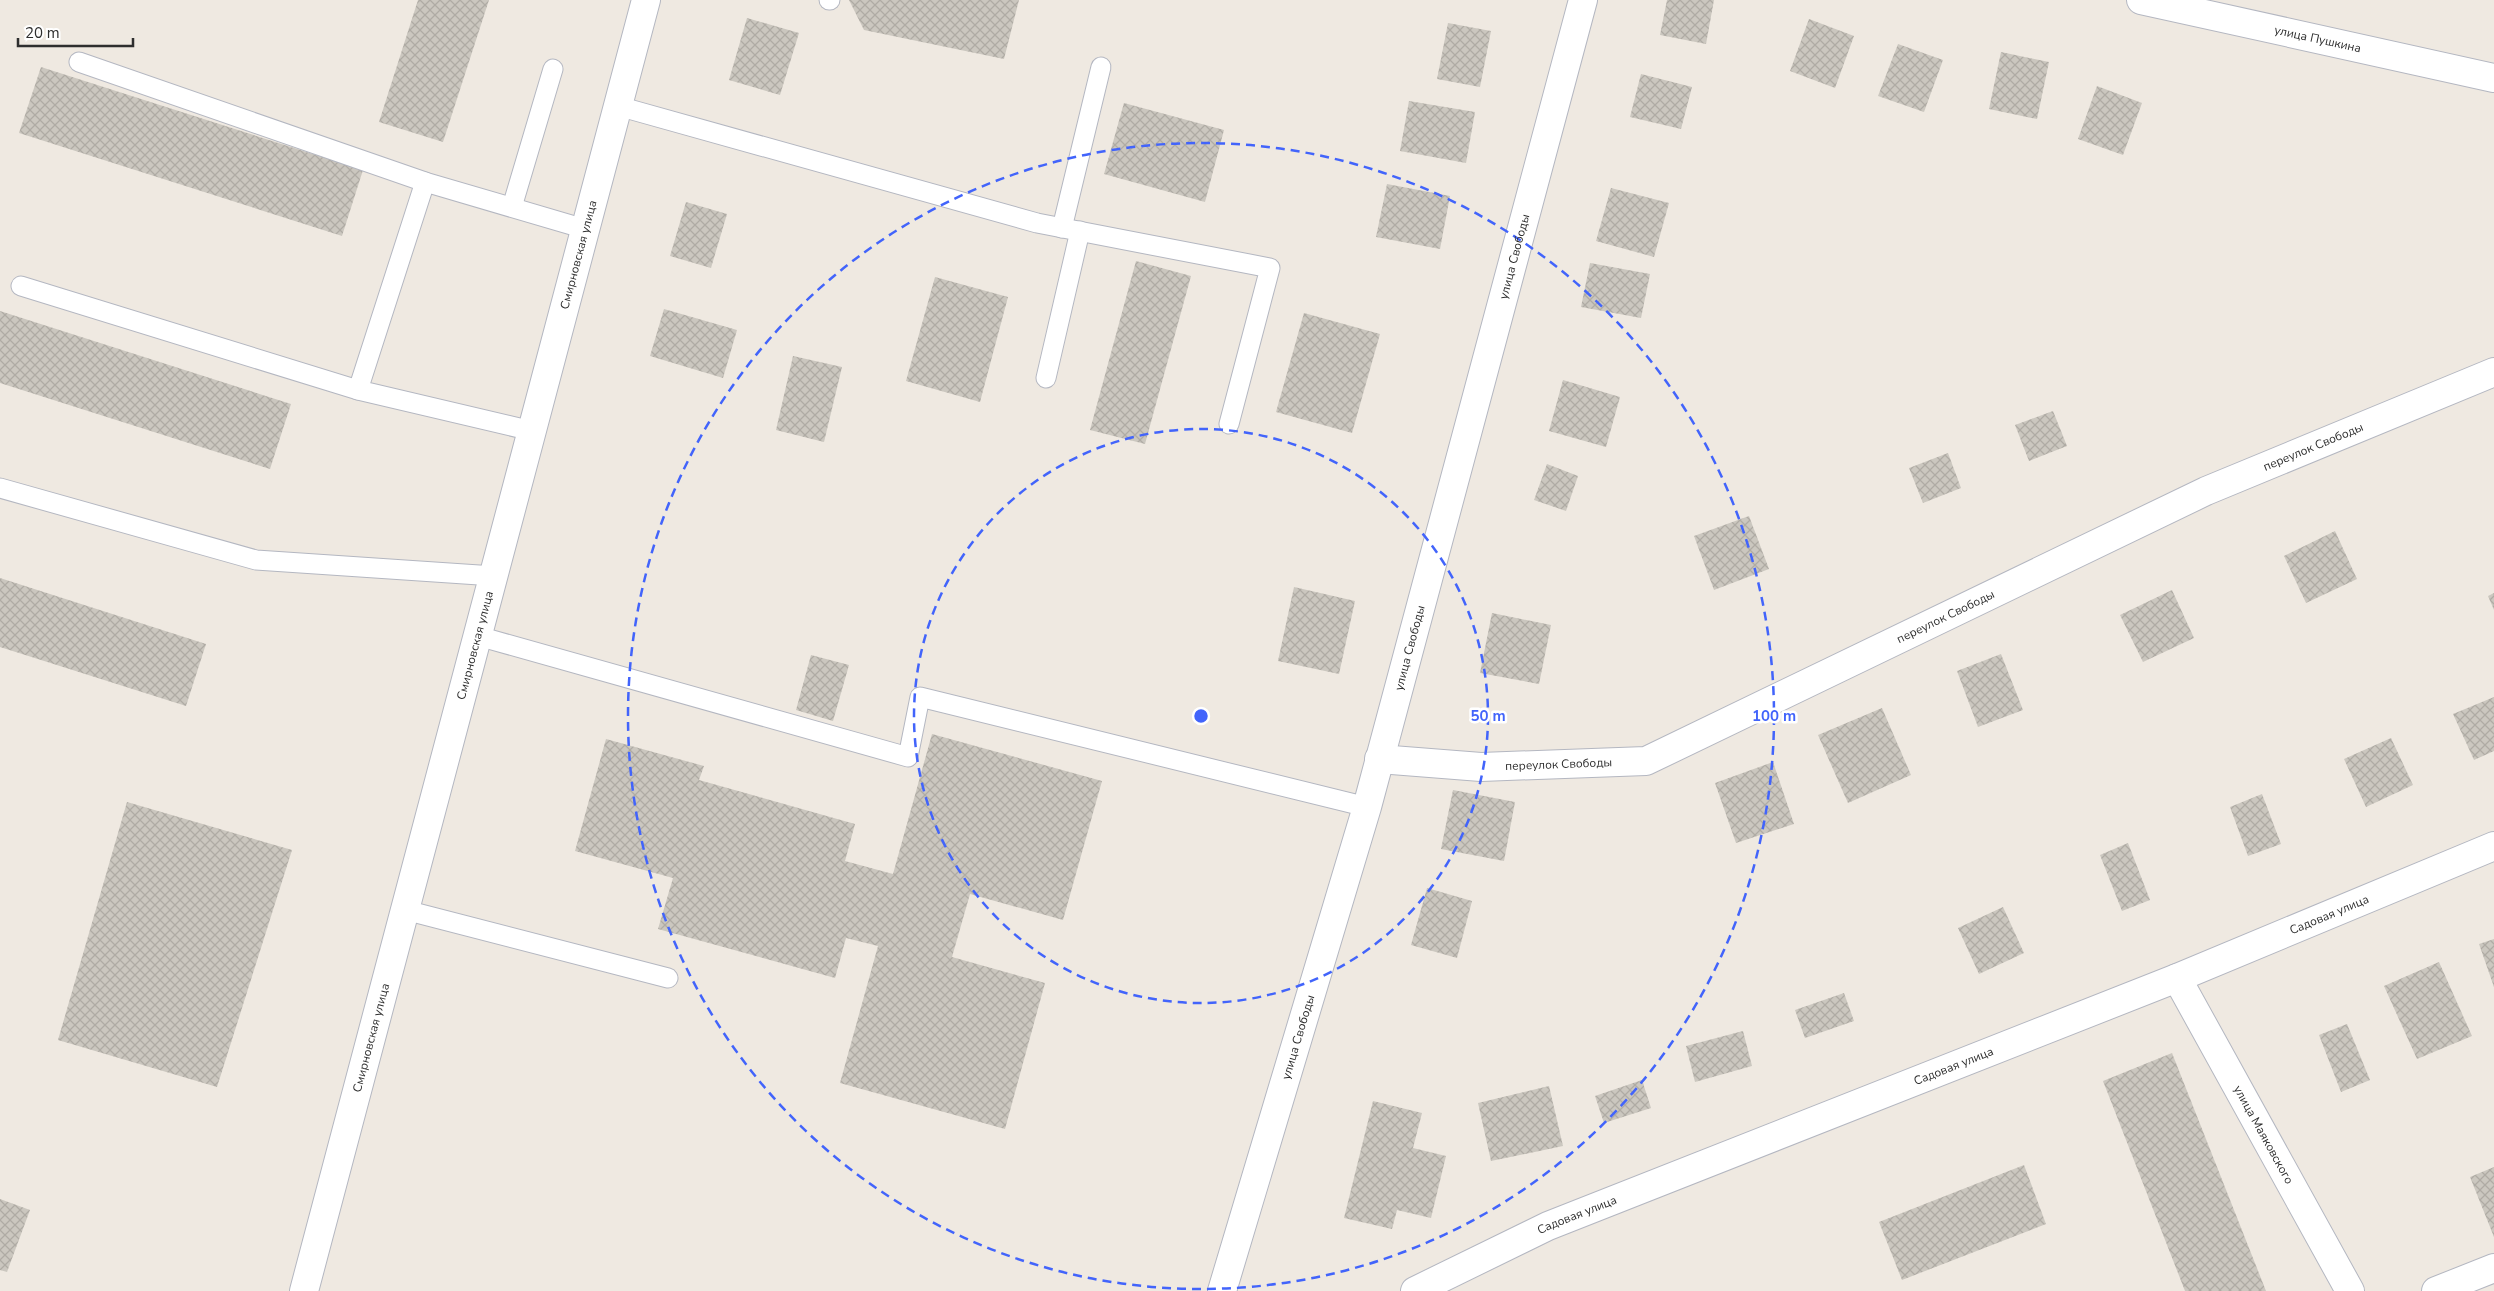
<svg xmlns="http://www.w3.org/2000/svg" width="2494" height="1291" viewBox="0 0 2494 1291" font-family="'Nunito Sans',sans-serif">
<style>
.building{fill:url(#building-cross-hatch)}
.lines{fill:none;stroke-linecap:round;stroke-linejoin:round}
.lane-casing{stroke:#b4b7c1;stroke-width:21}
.street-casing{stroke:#b4b7c1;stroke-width:30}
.secondary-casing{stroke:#b4b7c1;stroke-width:30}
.lane{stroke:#fff;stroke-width:19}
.street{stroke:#fff;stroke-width:28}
.secondary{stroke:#fff;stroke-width:28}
.ring{fill:none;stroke:#4264fb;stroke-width:2.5;stroke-dasharray:9 6}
.labels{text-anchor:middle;stroke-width:5;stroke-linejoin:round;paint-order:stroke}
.street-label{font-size:12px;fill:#2e2e2e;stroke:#fff}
.centre{fill:#4264fb;stroke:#fff;stroke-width:2.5}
.ring-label{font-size:15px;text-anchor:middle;font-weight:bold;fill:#4264fb;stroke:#fff;stroke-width:5;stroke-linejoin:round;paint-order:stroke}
</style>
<defs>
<pattern id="building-cross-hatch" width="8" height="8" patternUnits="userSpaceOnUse" patternTransform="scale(1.25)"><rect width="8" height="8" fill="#cbc7bf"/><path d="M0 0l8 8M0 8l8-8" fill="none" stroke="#afaba4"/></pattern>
</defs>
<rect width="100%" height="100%" fill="#efe9e1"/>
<g class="building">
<path d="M418,0h71l-46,142 -64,-20z"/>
<path d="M849,0h170l-15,59 -140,-29z"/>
<path d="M1667,0h47l-8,44 -46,-9z"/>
<path d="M747,18l52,15 -19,62 -51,-15z"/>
<path d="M1809,19l45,17 -19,52 -45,-17z"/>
<path d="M1448,23l43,8 -11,56 -43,-8z"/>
<path d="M1898,44l45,16 -19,52 -46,-16z"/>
<path d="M2001,52l48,10 -12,57 -48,-10z"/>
<path d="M41,67l322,103 -21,66 -323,-103z"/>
<path d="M1641,74l51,13 -11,42 -51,-12z"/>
<path d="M2097,86l45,17 -19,52 -45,-16z"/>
<path d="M1409,101l66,11 -9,51 -66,-12z"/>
<path d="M1124,103l100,27 -19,72 -101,-28z"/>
<path d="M1387,184l63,12 -10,53 -64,-12z"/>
<path d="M1611,188l58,15 -15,54 -58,-16z"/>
<path d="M686,202l41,12 -16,54 -41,-12z"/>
<path d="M1136,261l55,15 -46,168 -55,-14z"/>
<path d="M1590,263l60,11 -9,44 -60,-11z"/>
<path d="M935,277l73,20 -28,105 -74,-21z"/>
<path d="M664,309l73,21 -14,48 -73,-22z"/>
<path d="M0,311l291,93 -21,65 -270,-86z"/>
<path d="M1304,313l76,21 -28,99 -76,-21z"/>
<path d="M793,356l49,11 -18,75 -48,-12z"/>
<path d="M1563,380l57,17 -14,50 -57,-16z"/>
<path d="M2053,411l14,35 -38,15 -14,-36z"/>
<path d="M1948,453l13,35 -38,15 -14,-35z"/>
<path d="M1547,464l31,12 -12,35 -32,-11z"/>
<path d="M1749,516l20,53 -55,21 -20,-54z"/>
<path d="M2335,531l22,48 -51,24 -22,-47z"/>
<path d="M0,578l206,66 -20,62 -186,-59z"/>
<path d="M1294,587l61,14 -16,73 -61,-13z"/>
<path d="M2172,590l22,48 -51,24 -23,-47z"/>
<path d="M2494,593v17l-6,-14z"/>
<path d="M1492,613l59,12 -12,59 -59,-11z"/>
<path d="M2001,654l22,56 -45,17 -21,-56z"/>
<path d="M811,655l38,10 -16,56 -37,-11z"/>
<path d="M2494,697v54l-20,9 -21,-46z"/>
<path d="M1882,708l29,67 -63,28 -30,-68z"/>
<path d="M932,734l170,47 -39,139 -93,-26 -18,63 93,26 -40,146 -165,-46 38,-137 -32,-8 -11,40 -177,-49 15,-51 -98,-27 31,-112 98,27 -5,14 156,44 -10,37 48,13z"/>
<path d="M2391,738l22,47 -47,22 -22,-48z"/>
<path d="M1773,762l21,62 -58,19 -21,-60z"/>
<path d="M1453,790l62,12 -11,59 -63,-12z"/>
<path d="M2262,794l19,50 -33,12 -18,-49z"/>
<path d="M127,802l165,48 -75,237 -159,-47z"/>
<path d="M2128,843l22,57 -28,11 -22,-56z"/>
<path d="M1427,888l45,13 -15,57 -46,-13z"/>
<path d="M2003,907l21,46 -45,21 -21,-46z"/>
<path d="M2494,939v48l-15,-43z"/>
<path d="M2439,962l33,74 -55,23 -33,-73z"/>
<path d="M1844,993l10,28 -49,17 -10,-28z"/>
<path d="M2347,1024l23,56 -29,12 -22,-57z"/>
<path d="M1743,1031l9,35 -57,16 -9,-36z"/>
<path d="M2172,1053l94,238h-81l-82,-210z"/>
<path d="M1642,1080l9,28 -47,15 -9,-27z"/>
<path d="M1549,1086l14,60 -72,15 -13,-58z"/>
<path d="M1373,1101l49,12 -9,35 33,8 -15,62 -34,-8 -5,19 -48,-11z"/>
<path d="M2024,1165l22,59 -144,56 -23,-58z"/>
<path d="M2494,1167v70l-24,-60z"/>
<path d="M0,1199l30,11 -23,62 -7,-2z"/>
</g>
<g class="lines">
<g class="lane-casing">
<g id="lane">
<path d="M829,0h1"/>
<path d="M79,62l346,120"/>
<path d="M618,106l419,117 233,45 -41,156"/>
<path d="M512,207l41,-138"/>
<path d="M1062,228l39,-161"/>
<path d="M21,286l337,104"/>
<path d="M1046,378l34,-147"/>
<path d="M532,431l-174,-41 67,-208 160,47"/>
<path d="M0,488l256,72 238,16"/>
<path d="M478,636l430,121 12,-60 447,110"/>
<path d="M405,910l263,68"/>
</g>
</g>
<g class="street-casing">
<g id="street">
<path id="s1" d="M2141,0l353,78"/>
<path id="s2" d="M1379,759l102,8 165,-6 560,-270 288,-119"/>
<path id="s3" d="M2177,978l173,313"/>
<path id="s4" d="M1222,1291l145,-484 216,-807"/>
<path d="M2436,1291l58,-23"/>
</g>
</g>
<g class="secondary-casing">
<g id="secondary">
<path id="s5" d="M304,1291l342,-1291"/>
<path id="s6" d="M1415,1291l133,-65 629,-248 317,-132"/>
</g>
</g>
<use href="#lane" class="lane"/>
<use href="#street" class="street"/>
<use href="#secondary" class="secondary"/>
</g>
<g class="ring">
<circle cx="1201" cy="716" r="287"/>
<circle cx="1201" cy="716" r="573"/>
</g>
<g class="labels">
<g class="street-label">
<text dy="4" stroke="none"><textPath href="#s1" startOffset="181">улица Пушкина</textPath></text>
<text dy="4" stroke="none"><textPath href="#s5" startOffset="1072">Смирновская улица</textPath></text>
<text dy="4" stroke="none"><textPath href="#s4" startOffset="1075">улица Свободы</textPath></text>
<text dy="4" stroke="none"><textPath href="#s2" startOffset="1005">переулок Свободы</textPath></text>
<text dy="4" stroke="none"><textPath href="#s2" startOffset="600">переулок Свободы</textPath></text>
<text dy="4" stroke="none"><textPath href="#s5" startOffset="668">Смирновская улица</textPath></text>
<text dy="4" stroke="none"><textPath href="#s4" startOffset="670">улица Свободы</textPath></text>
<text dy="4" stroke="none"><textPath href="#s2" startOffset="180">переулок Свободы</textPath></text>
<text dy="4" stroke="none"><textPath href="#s6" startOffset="989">Садовая улица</textPath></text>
<text dy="4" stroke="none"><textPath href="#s5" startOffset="262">Смирновская улица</textPath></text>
<text dy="4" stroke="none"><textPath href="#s4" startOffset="265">улица Свободы</textPath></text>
<text dy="4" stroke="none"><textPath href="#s6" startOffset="584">Садовая улица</textPath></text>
<text dy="4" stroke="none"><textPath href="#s3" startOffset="179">улица Маяковского</textPath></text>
<text dy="4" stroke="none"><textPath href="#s6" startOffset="179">Садовая улица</textPath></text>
</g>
</g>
<circle cx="1201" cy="716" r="8" class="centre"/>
<g class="ring-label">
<text x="1488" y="721">50 m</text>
<text x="1774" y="721">100 m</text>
</g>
<path d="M18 38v8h115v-8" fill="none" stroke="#2e2e2e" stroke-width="2.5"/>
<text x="25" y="38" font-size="15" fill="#2e2e2e" stroke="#ffffff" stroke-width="4" paint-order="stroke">20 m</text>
</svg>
